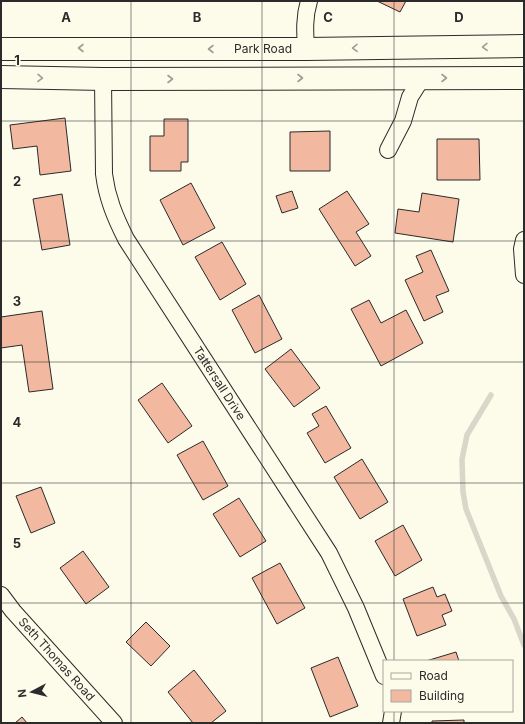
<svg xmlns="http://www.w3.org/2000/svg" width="525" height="724" viewBox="0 0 525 724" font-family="Inter,sans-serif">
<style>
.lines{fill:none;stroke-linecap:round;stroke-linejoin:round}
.stream{stroke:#d8d7c9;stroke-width:5.5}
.building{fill:#f2b8a0;stroke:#2b2b2b}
.street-casing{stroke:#2b2b2b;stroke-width:18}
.secondary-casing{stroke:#2b2b2b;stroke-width:24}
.street{stroke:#fdfbea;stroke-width:16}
.secondary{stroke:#fdfbea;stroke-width:22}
.oneway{stroke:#9e9d94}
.grid{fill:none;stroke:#2b2b2b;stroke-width:1;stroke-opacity:0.55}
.labels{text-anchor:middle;stroke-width:3;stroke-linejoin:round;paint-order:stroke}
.street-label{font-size:12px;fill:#2b2b2b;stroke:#fdfbea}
.grid-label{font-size:13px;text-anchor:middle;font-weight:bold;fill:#2b2b2b;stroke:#fdfbea;stroke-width:3;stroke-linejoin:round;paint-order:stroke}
</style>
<rect width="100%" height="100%" fill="#fdfbea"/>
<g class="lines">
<path class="stream" d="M491,395l-24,40 -5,24 1,33 3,17 35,87 13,23 10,26"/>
</g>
<g class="building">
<path d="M377,1h29l-6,11z"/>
<path d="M65,118l6,53 -31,4 -3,-29 -24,3 -3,-24z"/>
<path d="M164,119h24v43h-7v9h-31v-35h14z"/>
<path d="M330,131v40h-40v-39z"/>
<path d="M437,139h42l1,41h-43z"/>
<path d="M191,183l24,45 -32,17 -23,-45z"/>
<path d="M292,191l6,17 -16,5 -6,-17z"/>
<path d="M347,191l22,33 -13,8 15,24 -16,10 -36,-57z"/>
<path d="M422,193l37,6 -6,43 -58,-9 3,-24 21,3z"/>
<path d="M62,194l8,51 -28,5 -9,-51z"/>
<path d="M222,242l24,42 -26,16 -25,-43z"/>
<path d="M431,250l18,41 -13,5 7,16 -19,9 -19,-41 18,-8 -7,-16z"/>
<path d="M259,295l23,44 -27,14 -23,-43z"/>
<path d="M369,300l12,23 25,-13 17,33 -42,23 -30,-57z"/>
<path d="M42,311l11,78 -24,3 -7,-47 -21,3v-31z"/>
<path d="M291,349l29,39 -26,19 -29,-38z"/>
<path d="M162,383l30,43 -24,17 -30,-43z"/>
<path d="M326,406l25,42 -26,15 -18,-30 12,-7 -7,-12z"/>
<path d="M203,441l25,45 -25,14 -26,-45z"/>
<path d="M362,459l26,43 -28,17 -26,-42z"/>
<path d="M41,487l14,36 -24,10 -15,-37z"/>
<path d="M239,498l27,43 -26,16 -27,-43z"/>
<path d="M403,525l19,35 -27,16 -20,-35z"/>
<path d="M83,551l26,36 -23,17 -26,-36z"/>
<path d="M280,563l25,45 -28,16 -25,-46z"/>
<path d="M433,587l4,10 8,-3 7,17 -10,4 4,10 -29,11 -14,-37z"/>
<path d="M146,622l24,24 -19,20 -25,-24z"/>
<path d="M456,652l3,9h-33z"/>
<path d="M338,657l20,49 -28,11 -19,-49z"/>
<path d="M194,670l32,41 -15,12h-18l-25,-31z"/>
<path d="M22,717l5,6h-12z"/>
<path d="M464,720v3h-32v-2z"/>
</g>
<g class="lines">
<g class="street-casing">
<g id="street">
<path d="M306,49c-1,-17 -2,-32 3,-48"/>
<path id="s1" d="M103,79l1,95c3,24 11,43 22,65l170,263 33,51 27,55 28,68"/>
<path d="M388,150l15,-29 7,-24 12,-19"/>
<path d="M524,240l-2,9 2,26"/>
<path id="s2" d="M1,595l12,16 101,112"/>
<path d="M391,723l2,-12"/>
</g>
</g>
<g class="secondary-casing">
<g id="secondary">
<path id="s3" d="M1,49h305l218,-3"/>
<path d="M1,77l102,2 421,-1"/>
</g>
</g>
<use href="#street" class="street"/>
<use href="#secondary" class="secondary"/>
</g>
<defs><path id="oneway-chevron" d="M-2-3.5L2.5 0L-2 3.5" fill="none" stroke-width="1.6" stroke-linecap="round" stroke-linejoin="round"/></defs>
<g class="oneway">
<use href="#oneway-chevron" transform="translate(485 47) rotate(179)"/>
<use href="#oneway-chevron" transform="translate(81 48) rotate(-180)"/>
<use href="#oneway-chevron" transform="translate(355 48) rotate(179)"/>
<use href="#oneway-chevron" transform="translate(211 49) rotate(-180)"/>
<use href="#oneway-chevron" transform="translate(40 78) rotate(1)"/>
<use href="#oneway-chevron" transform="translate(300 78)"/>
<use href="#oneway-chevron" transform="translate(444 78)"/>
<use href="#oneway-chevron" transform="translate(170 79)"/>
</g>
<path class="grid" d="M131,1v722M262,1v722M394,1v660M1,121h523M1,241h523M1,362h523M1,483h523M1,603h523M394,711v12"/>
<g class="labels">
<g class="street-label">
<text dy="4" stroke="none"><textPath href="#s3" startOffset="262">Park Road</textPath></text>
<text dy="4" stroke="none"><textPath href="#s1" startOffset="336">Tattersall Drive</textPath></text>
<text dy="4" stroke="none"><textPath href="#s2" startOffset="85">Seth Thomas Road</textPath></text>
</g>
</g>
<g class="grid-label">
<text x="66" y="22">A</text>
<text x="197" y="22">B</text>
<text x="328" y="22">C</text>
<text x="459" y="22">D</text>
<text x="17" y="65">1</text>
<text x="17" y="186">2</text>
<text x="17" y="306">3</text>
<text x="17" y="427">4</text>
<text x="17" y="548">5</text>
</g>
<rect width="525" height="724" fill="none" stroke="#2b2b2b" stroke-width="4"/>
<rect x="383" y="660" width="130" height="52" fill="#fdfbea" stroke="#a9a89e"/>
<rect x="391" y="673" width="20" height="6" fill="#fdfbea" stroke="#a9a89e"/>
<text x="419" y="680" font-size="12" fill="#2b2b2b">Road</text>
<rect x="391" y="690" width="20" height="12" fill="#f2b8a0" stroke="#a9a89e"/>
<text x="419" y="700" font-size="12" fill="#2b2b2b">Building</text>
<g transform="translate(32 692) rotate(263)" stroke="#fdfbea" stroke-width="3" paint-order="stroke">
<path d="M0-3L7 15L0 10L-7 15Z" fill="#2b2b2b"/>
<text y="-6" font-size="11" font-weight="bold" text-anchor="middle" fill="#2b2b2b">N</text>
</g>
</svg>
